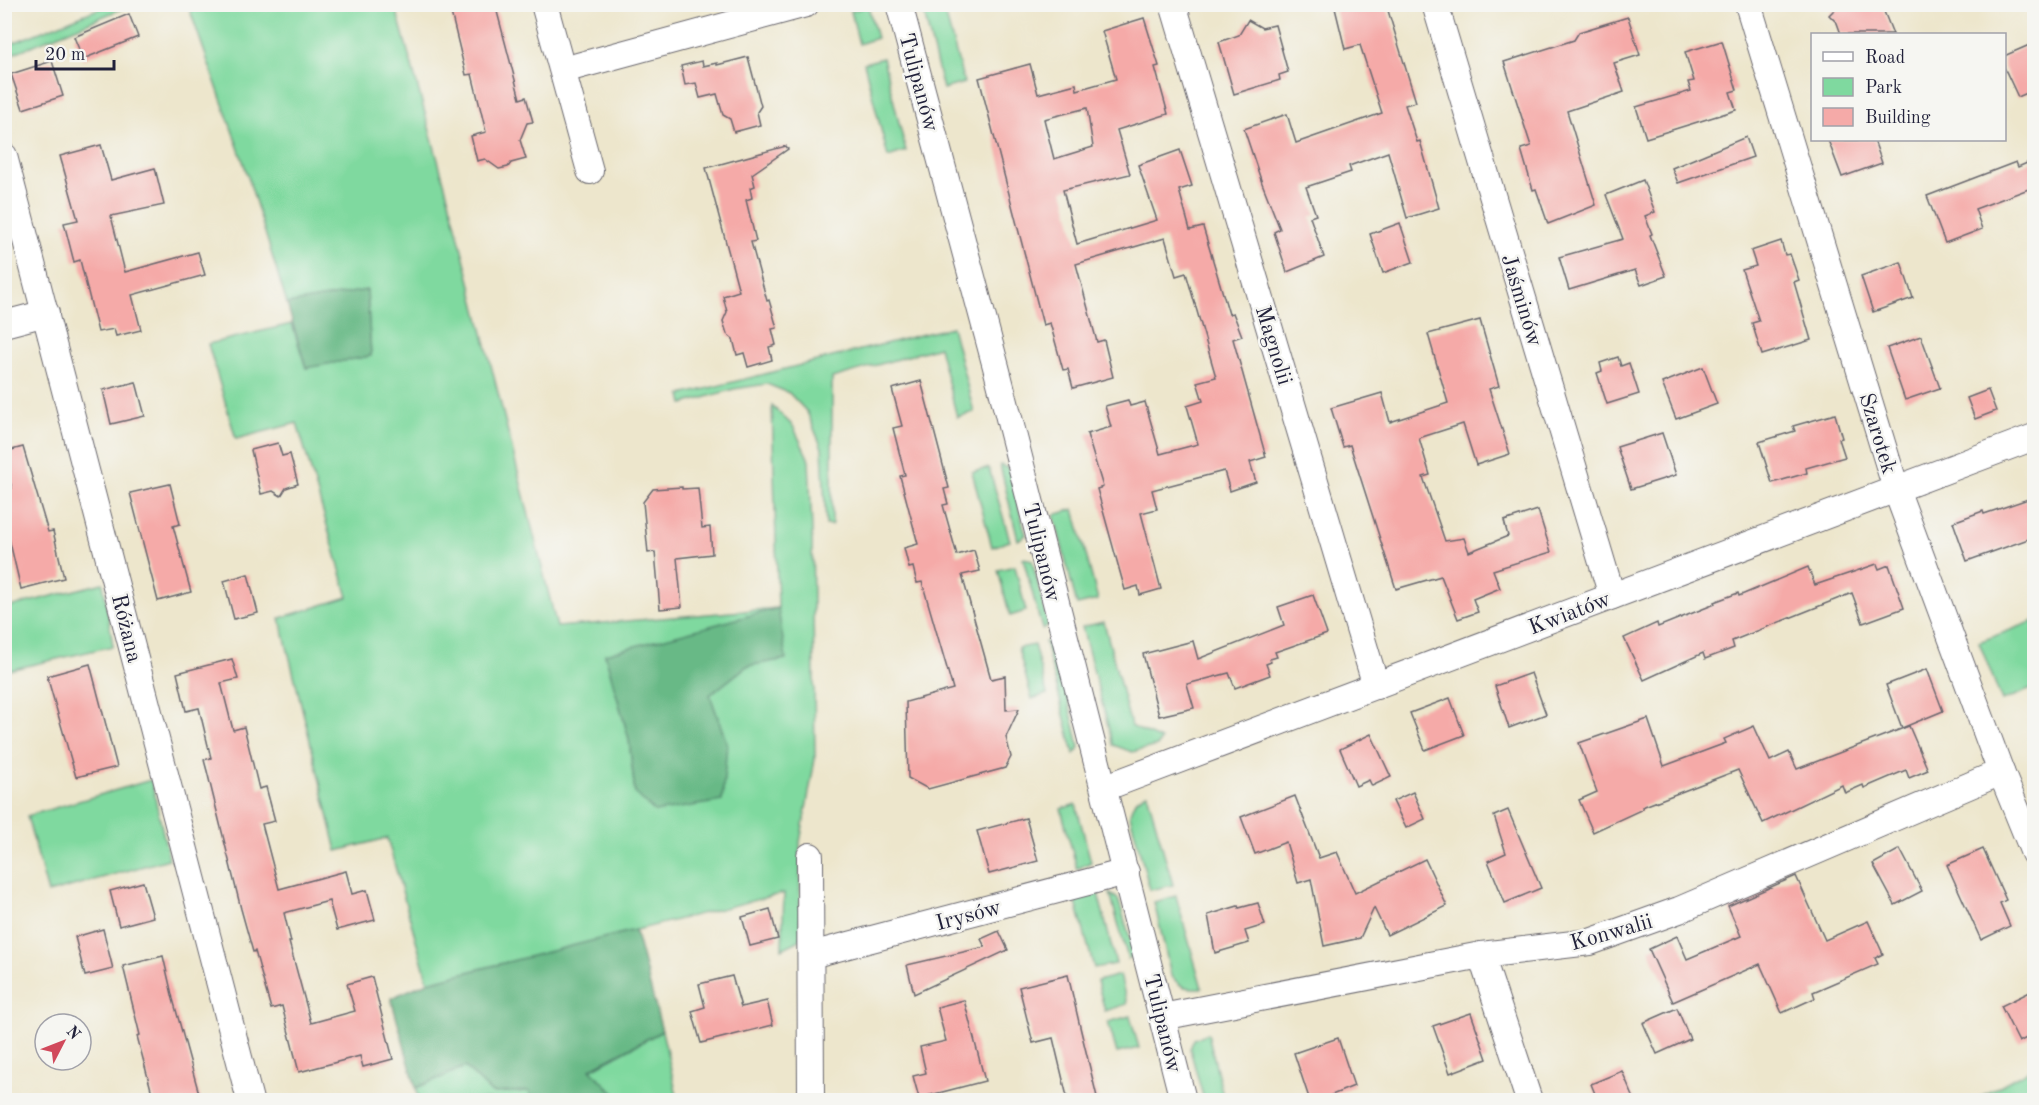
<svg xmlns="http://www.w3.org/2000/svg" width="2039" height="1105" viewBox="0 0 2039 1105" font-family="'Old Standard TT',serif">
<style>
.green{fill:#7fd99f;stroke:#507e6d;stroke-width:1.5;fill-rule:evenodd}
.forest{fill:#67b986;stroke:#446e60;stroke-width:1.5}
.building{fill:#f5aaa8;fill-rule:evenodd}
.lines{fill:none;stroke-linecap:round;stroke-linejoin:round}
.street-casing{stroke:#69676e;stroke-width:28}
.street{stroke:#fff;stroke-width:26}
.labels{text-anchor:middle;stroke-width:5;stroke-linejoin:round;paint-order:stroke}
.street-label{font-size:22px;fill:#22223b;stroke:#f6f6f2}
</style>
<rect width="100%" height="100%" fill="#f6f6f2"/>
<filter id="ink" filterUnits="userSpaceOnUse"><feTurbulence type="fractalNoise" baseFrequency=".0167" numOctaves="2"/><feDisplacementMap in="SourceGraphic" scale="12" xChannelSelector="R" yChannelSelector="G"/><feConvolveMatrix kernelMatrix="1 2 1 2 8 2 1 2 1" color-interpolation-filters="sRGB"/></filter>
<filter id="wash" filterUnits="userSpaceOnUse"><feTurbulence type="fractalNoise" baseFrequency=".008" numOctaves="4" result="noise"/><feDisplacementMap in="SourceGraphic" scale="24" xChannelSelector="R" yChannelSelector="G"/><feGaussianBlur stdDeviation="1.35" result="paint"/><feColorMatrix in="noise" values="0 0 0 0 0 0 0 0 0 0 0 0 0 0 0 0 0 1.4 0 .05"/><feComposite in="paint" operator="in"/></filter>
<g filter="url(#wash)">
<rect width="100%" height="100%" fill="#ede6cc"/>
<g class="green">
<path d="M108,5h23l-126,52v-11z"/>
<path d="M188,5h207l59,213 103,409 221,-19 -6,-202 21,20 16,34 3,70 3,229 -15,83v98l-18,9 2,-56 -356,89 -41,-144 -50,13 -57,-233 68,-21 -51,-174 -61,16 -28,-95 84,-20 14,44 65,-12 -4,-65 -80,13 -43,-140zM605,654l181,5 -39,7 -37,29 17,49 -92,49 -6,-54z"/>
<path d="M922,5h21l21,78 -21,6z"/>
<path d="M868,6l9,32 -18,6 -8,-33z"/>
<path d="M883,58l23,93 -18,6 -24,-94z"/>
<path d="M952,327l22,85 -17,5 -18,-70 -107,31v147h-6l-4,-77 -15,-36 -18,-19 -22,-9 -33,5 -51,15 -2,-9z"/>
<path d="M1000,465l8,3 18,67 -8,5z"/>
<path d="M989,468l21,73 -18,6 -20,-75z"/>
<path d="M1074,509l24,91 -21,5 -23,-90z"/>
<path d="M1023,558l9,2 16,65 -6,4z"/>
<path d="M1015,566l11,45 -16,5 -12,-46z"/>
<path d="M103,583l10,63 -108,25v-63z"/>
<path d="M2034,621v67l-32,13 -23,-59z"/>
<path d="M1104,622l27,104 30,14 -4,6 -25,6 -19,-7 -31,-118z"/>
<path d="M1054,640l25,106 -2,6 -3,2 -29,-112z"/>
<path d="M1034,645l13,49 -15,5 -14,-51z"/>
<path d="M151,780l18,79 -121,34 -21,-77z"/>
<path d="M1147,793l26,92 -23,5 -20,-75c2,-12 6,-16 17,-22z"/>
<path d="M1076,804l15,58 -14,7 -16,-60z"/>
<path d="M1098,893l18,71 -22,4 -19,-69z"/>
<path d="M1110,894l8,5 17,55 -7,5z"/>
<path d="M1176,896l26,92c-16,0 -21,1 -31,-13l-17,-73z"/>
<path d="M1120,975l7,29 -22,7 -8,-30z"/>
<path d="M1130,1016l9,32 -22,5 -9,-31z"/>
<path d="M662,1031l16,69h-57l-31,-30z"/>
<path d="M1208,1033l16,67h-20l-14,-51 4,-10z"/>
<path d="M465,1067l27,26 37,-2 4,9h-114l-3,-12z"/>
<path d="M2034,1067v33h-54l-2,-2z"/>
</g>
<g class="forest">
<path d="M367,290l4,66 -65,12 -19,-64z"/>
<path d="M778,608l8,51 -39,7 -37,29 17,49 -5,57 -67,11 -20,-19 -6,-54 -24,-85z"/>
<path d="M635,930l27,101 -72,38 31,31h-88l-4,-9 -37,2 -27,-26 -49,21 -25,-90 37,-16z"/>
</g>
<g id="blocks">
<g class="building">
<path d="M449,4h46l25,95 6,-2 7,25 -6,1 -7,17 6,19 -15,4 -3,4 -9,2 -14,-10 -8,2 -6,-25 15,-4 -14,-58 -6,1z"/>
<path d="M1334,4h52l30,98 -11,3 12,37 3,-1 19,67 -32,10 -19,-66 -39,14 2,6 -45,15 10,28 -6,2 14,40 -37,15 -13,-40 6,-3 -18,-46 -18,-54 43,-15 9,29 86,-30 -22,-68 -15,4z"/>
<path d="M1840,4h41l12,30h-52l-4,-11 -8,-8z"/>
<path d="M129,14l9,23 -55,22 -9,-22z"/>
<path d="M1628,17l12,38 -26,8 10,29 -57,19 29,94 -48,19 -12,-35 -3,1 -12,-41 10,-3 -27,-84 70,-22 5,-8z"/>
<path d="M1144,18l15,48 -4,1 13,47 -51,16 13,44 -67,16 14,54 80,-24 -19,-55 42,-15 12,36 -13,4 11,40 13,-3 26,87 4,-1 4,10 5,13 -9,3 33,118 -16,5 6,20 -26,9 -6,-20 -72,19 5,19 -16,4 20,76 -21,6 -2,-9 -13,4 -28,-101 6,-2 -16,-53 24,-7 -6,-21 23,-6 2,6 15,-4 15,52 38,-10 -11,-38 16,-5 -6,-19 19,-5 -30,-104 -10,3 -11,-38 -89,26 21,78 7,-2 9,37 -40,11 -5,-19 -5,1 -13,-47 -7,2 -64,-247 51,-14 8,30 38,-10 1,6 39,-11 -14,-48zM1087,108l6,39 -39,12 -10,-40z"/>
<path d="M1248,20l14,8 13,-3 13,47 -9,3 1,5 -46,14 -15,-52 20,-7z"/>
<path d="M1722,41l15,49 -7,2 6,18 -90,28 -10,-31 55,-16 -3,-9 6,-1 -9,-29z"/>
<path d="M2034,43v47l-16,7 -14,-30v-11z"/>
<path d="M748,57l13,49 -4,6 3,13 -26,7 -4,-13 -7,-4 -6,-21 -17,4 -4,-15 -11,2 -4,-19 21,-5 1,5 14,-3v2z"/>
<path d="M52,61l11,35 -40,13 -12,-35z"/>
<path d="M1746,137l7,20 -75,26 -6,-15z"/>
<path d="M1828,140h46l8,23 -40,14z"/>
<path d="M101,145l10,35 44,-12 9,37 -53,11 14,56 73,-20 7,23 -73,20 9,35 -25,6 -2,-7 -16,3 -18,-72 -6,2 -10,-39 14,-3 -18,-64z"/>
<path d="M786,146l2,3 -36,25 3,12 -5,2 2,10 -6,2 10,41 -5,1 16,59 2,-1 8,28 -5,1 4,16 -7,2 3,13 -24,7 -4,-14 -7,2 -4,-16 -6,-5 -4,-13 4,-9 -4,-16 16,-5 -33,-123z"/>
<path d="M2034,160v27l-59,22 7,20 -37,14 -18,-47 89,-34 2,5z"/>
<path d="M1643,180l12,32 -10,4 7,18 -2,1 16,41 -25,9 -6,-15 -66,20 -10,-33 64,-18 -17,-44z"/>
<path d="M1400,223l13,39 -30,11 -13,-39z"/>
<path d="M1781,241l4,14 5,-1 9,26 -5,2 17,58 -49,15 -10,-32 7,-2 -17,-51 14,-4 -5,-15z"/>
<path d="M1901,262l12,36 -40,14 -12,-36z"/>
<path d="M1480,320l19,66 -10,3 21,65 -34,11 -13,-41 -44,14 11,37 -7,2 22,64 19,-3 5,14 39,-16 -4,-15 34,-11 13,42 -58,18 7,18 -27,11 5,13 -20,7 -17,-43 -45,13 -46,-144 -7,2 -12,-39 51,-15 8,29 58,-19 -20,-69z"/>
<path d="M1921,336l19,52 -35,12 -18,-52z"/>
<path d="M1618,357l3,9 8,-3 10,31 -32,10 -10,-31 5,-2 -2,-8z"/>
<path d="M1703,367l14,37 -41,15 -14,-36z"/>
<path d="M921,381l28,107 -5,1 4,15 -5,1 14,50 17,-5 6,21 -18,4 29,104 14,-3 1,34 13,-1 -13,28 5,20 -6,11 -77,21 -20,-11 -2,-76 47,-13 -31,-107 -5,1 -4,-16 -4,1 -5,-20 14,-4 -18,-68 5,-1 -12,-47 9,-2 -10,-37z"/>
<path d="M136,382l9,34 -34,8 -8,-34z"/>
<path d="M1988,390l8,21 -21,8 -8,-21z"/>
<path d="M1835,414l7,24 -3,1 6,18 -39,11 1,5 -35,10 -13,-41 36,-11 -2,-5z"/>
<path d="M1662,433l14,42 -45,14 -14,-42z"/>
<path d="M278,443l4,13 8,-2 8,30 -12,4 -5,8 -8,-5 -12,3 -10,-44z"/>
<path d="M23,447l25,85 5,-1 11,47 -43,11 -17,-72v-27l8,-2 -8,-25v-11z"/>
<path d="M170,484l10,40 -7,2 18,66 -33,9 -28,-108z"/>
<path d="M682,487v2l16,-1 4,40 8,-1 2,27 -35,4 5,49 -22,2 -5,-57 -7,1 -5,-51 10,-13z"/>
<path d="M2034,497v40l-67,24 -14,-39 30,-11 1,3z"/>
<path d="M1877,564l2,5 10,-4 15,43 -41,15 -11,-30 -120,48 2,7 -29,11 -2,-6 -59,27 -20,-42 33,-15 1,4 57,-23 -1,-2 24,-9 1,3 69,-29 7,18z"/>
<path d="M248,574l10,39 -24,6 -10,-38z"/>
<path d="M1313,595l14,39 -52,18 2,5 -7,2 1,3 -5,2 4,11 -35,13 -6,-15 -42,11 7,24 -35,8 -16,-62 50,-13 5,18 86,-34 -6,-18z"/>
<path d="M232,659l6,20 -17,4 12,47 11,-3 15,62 7,-2 9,34 -13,3 17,65 67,-18 6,23 15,-4 8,30 -38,10 -8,-29 -45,12 7,29h-2l22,81 44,-12 -8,-27 25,-7 21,82 -30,8 -3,-11 -61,16 -17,-66 -11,3 -16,-58 -2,1 -12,-43 -34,-138 -3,-11 7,-2 -12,-50 -13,3 -9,-38z"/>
<path d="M90,664l27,103 -41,10 -29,-101z"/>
<path d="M1927,669l16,42 -41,17 -16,-43z"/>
<path d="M1531,673l15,41 -37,14 -14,-42z"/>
<path d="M1450,698l14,37 -39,15 -15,-37z"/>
<path d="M1648,719l16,47 62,-23 -2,-4 30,-13 16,35 19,-9 8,17 112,-43 19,44 -19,8 -3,-8 -42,18 -1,-3 -18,8 -3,-8 -79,38 -25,-53 -96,37 1,2 -50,23 -14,-32 18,-8 -18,-49z"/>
<path d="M1371,734l20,43 -19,9 -3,-6 -13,6 -16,-37z"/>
<path d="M1413,792l12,27 -19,9 -13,-27z"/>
<path d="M1295,796l24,62 18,-6 18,41 70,-34 22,47 -60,29 -13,-27 -14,30 -36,8 -13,-67 -13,4 -12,-41 -31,12 -14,-37z"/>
<path d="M1508,810l33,78 -36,15 -17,-42 18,-8 -12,-37z"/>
<path d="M1026,818l12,43 -49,13 -12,-43z"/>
<path d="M1900,849l22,42 -27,14 -22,-41z"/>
<path d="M1983,849l23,51 -6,3 10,23 -29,14 -34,-75z"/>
<path d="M1796,876l29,64 43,-19 15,33 -8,4 3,6 -65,28 2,6 -33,15 -22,-49 -87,38 -24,-53 28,-13 10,23 54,-23 -13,-30z"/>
<path d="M143,882l10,35 -34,9 -9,-35z"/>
<path d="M1258,903l7,22 -20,6 4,12 -34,10 -7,-38 30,-9 1,2z"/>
<path d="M770,909l8,30 -28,7 -8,-29z"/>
<path d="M103,929l10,40 -28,7 -10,-39z"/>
<path d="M999,931l9,19 -94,44 -7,-29 78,-18 -4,-8z"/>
<path d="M163,956l10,43 28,102h-47l-17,-65 3,-1 -17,-69z"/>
<path d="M1068,975l13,56 17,70h-30l-15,-63 -20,5 -14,-56z"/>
<path d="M732,976l9,31 26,-6 6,24 -72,18 -9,-32 13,-4 -6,-23z"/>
<path d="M2034,990v44l-15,8 -18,-36z"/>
<path d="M964,1000l21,81 -66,17 -6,-22 13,-3 -6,-26 26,-6 -9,-34z"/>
<path d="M1677,1008l13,31 -33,15 -14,-31z"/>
<path d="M1471,1013l16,46 -37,14 -17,-47z"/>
<path d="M1338,1038l16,48 -37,15h-7l-16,-48z"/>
<path d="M1622,1071l13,30h-37l-7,-17z"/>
</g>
</g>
</g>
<g filter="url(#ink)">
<use href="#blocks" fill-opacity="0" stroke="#69676e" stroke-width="1.5"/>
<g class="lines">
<g class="street-casing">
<g id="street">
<path d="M544,4l46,167"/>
<path d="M899,4l97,363 187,733"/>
<path d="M1173,4l203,682"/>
<path d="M1435,4l177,592"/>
<path d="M1748,4l148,485 105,283 33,81"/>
<path d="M563,70l243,-66"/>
<path d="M4,156l246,944"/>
<path d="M4,324l42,-11"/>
<path d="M1104,788l930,-351"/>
<path d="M810,856l1,244"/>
<path d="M811,955l315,-83"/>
<path d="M1481,955l48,145"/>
<path d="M1162,1017l319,-62 109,-13 89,-32 322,-138"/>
</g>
</g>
<use href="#street" class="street"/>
</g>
</g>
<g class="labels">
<g class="street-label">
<text transform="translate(920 82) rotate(75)" y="8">Tulipanów</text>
<text transform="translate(1523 300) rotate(73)" y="8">Jaśminów</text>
<text transform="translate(1275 345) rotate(73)" y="8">Magnolii</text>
<text transform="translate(1879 433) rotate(73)" y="8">Szarotek</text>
<text transform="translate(1043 552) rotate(76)" y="8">Tulipanów</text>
<text transform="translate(1569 612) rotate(-21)" y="8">Kwiatów</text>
<text transform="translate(128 628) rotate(76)" y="8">Różana</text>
<text transform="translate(968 914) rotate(-15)" y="8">Irysów</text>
<text transform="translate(1611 931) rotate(-16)" y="8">Konwalii</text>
<text transform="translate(1164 1023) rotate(76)" y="8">Tulipanów</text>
</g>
</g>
<rect width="2039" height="1105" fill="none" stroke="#f6f6f2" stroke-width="24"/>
<rect x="1811" y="33" width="195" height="108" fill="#f6f6f2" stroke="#a1a1a9" stroke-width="1.5"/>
<rect x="1823" y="52" width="30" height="9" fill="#ffffff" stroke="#a1a1a9" stroke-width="1.5"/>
<text x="1865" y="63" font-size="18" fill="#22223b">Road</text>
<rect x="1823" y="78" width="30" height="18" fill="#7fd99f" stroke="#a1a1a9" stroke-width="1.5"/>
<text x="1865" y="93" font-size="18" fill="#22223b">Park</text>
<rect x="1823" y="108" width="30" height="18" fill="#f5aaa8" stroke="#a1a1a9" stroke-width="1.5"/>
<text x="1865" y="123" font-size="18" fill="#22223b">Building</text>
<g transform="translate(63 1042) rotate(48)"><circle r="28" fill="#f6f6f2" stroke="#a1a1a9" stroke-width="1.5"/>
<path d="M0-4.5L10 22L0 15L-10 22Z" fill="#d1495b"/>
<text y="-9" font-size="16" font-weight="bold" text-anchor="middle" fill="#22223b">N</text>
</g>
<path d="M36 60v9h78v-9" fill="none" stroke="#22223b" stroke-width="3"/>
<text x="45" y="60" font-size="18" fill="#22223b" stroke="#f6f6f2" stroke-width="4.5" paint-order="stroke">20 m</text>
</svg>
